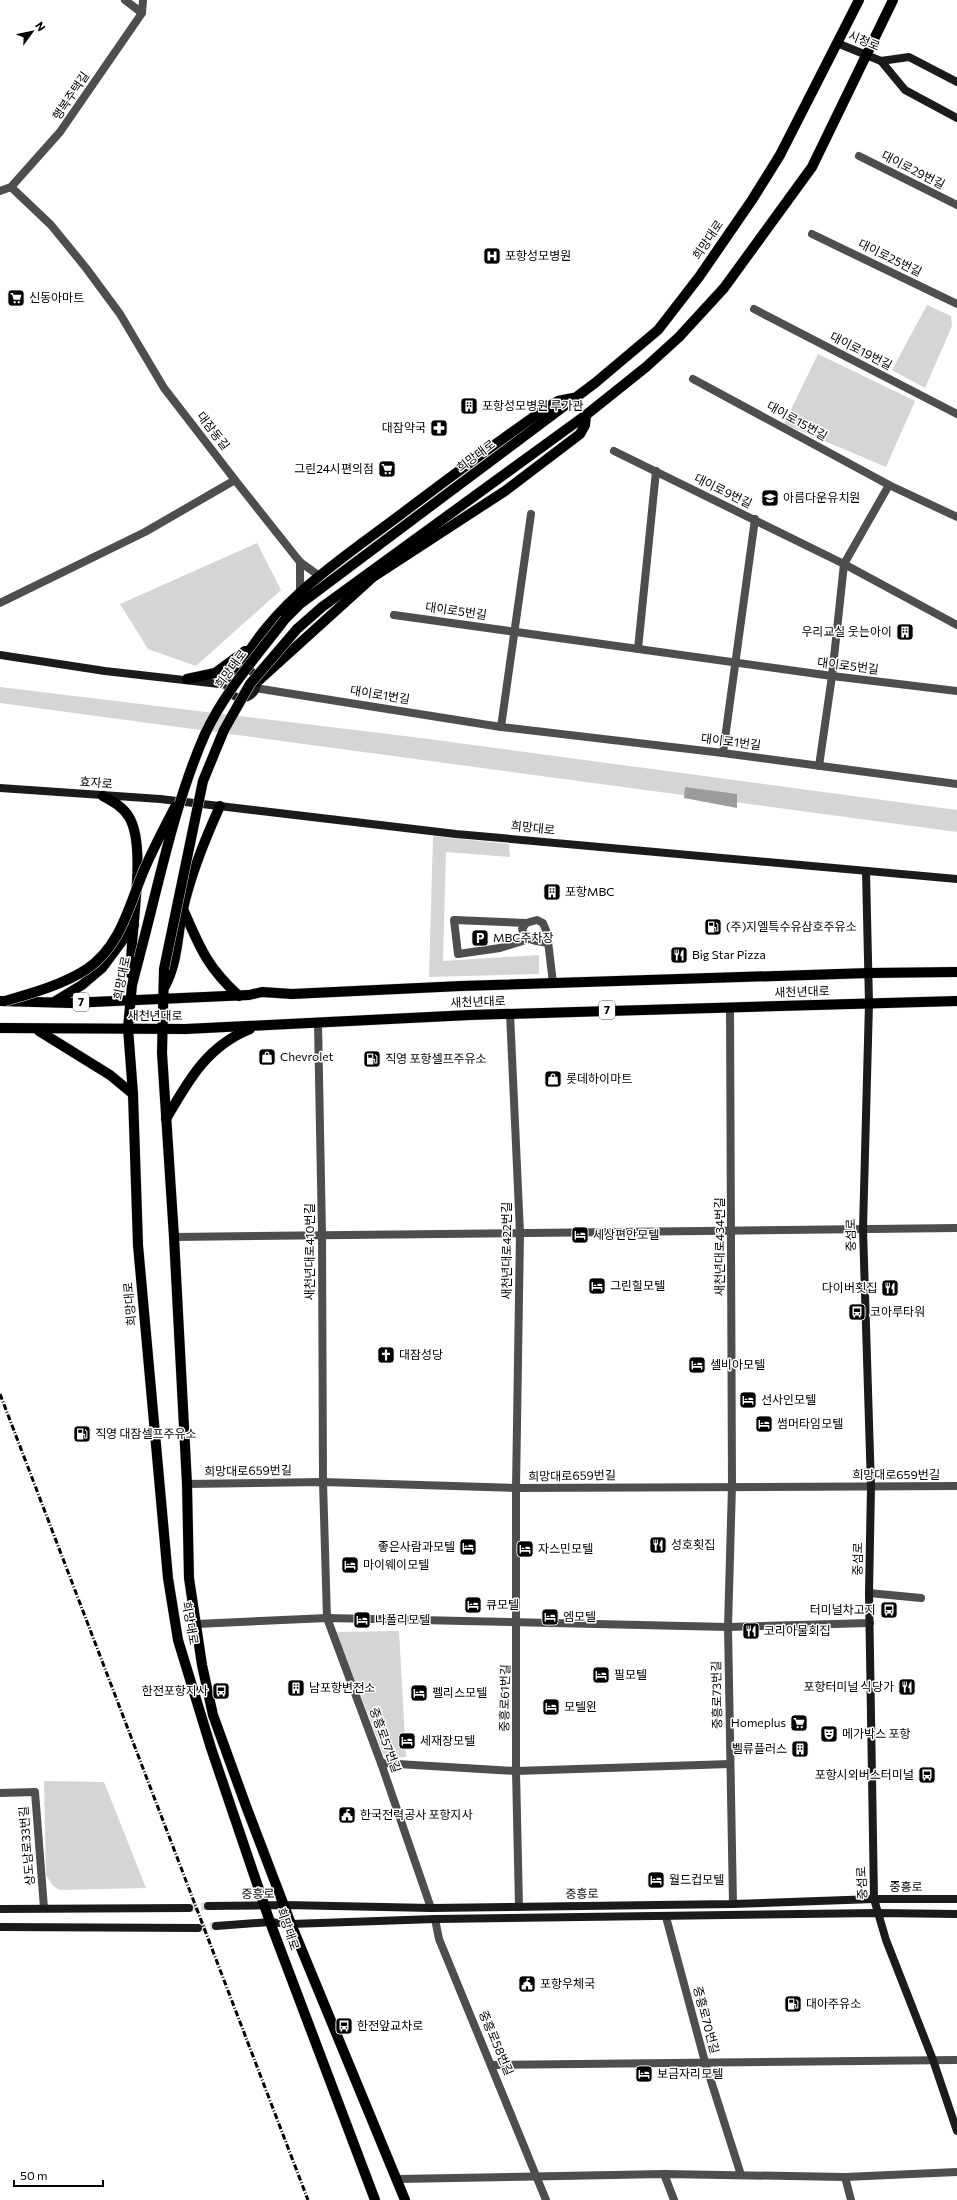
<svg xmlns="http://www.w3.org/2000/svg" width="957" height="2200" viewBox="0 0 957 2200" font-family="Commissioner,'Noto Sans KR',sans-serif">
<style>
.green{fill:#d5d5d5}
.water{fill:#9c9c9c}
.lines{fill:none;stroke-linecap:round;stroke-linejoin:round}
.secondary-tunnel{stroke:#d9d9d9;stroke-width:8;stroke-dasharray:8 4;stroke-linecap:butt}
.primary-casing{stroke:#dbdbdb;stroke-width:11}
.street{stroke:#4e4e4e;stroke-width:8}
.secondary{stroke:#1b1b1b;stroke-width:8}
.primary{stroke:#000;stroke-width:10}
.rail{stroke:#000;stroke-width:3;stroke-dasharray:6 2 1 2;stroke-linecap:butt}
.primary-bridge-casing{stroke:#dbdbdb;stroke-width:11;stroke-linecap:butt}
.primary-bridge{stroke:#000;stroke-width:10}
.labels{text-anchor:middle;stroke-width:3;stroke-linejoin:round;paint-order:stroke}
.shield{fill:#fff;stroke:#4c4c4c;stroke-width:1}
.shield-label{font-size:11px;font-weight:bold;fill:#000}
.street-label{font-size:12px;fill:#000;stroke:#fff}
.poi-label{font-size:12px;fill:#000;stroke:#fff;text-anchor:start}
</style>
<rect width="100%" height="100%" fill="#fff"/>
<g class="green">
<path d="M927,305l24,11 1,10 -27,62 -33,-18z"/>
<path d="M818,354l97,47 -29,66 -102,-43z"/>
<path d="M257,543l24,47 -85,76 -48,-17 -28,-45z"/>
<path d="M0,687l421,51 536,72v22l-957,-129z"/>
<path d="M433,836l76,8 1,13 -64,-5 -3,109 96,-6v19l-110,3z"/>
<path d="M399,1631l7,126 -21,1 -49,-126z"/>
<path d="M44,1781l60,1 42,106 -86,2 -7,-4 -7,-11z"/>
</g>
<path class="water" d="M685,787l52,7v14l-53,-10z"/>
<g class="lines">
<g class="secondary-tunnel">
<path d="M189,1908l19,-2"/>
<path d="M198,1928l18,-2"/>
</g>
<g class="primary-casing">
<g id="primary">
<path d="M285,619l15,-15 295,-221 63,-53 41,-53 53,-77 28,-45 79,-155"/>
<path d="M297,629l25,-22 264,-192 60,-48 33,-30 45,-49 88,-121 81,-167"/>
<path d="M239,668c36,-67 101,-108 161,-153 49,-37 99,-74 149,-109l9,-5 15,-3"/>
<path d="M187,679l28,-6 30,-22"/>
<path d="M257,682l116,-105 132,-86 75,-57 5,-9 1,-10"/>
<path d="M103,796c11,6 20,11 26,21 19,31 0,118 2,157"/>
<path d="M183,909c17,39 24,58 56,87"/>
<path d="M139,958l-7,27 -4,43 5,66 5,151 30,333 10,62 33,108 59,174 105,278"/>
<path d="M164,969l-2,84 12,184 13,247 2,94 13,87 11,50 33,91 45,118 114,276"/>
<path d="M165,986c13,-24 12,-50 18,-77 8,-36 22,-70 37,-103"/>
<path d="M0,1001l70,2 179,-8 13,-3 30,2 169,-8 408,-13 88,-1"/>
<path d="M54,1002l28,-17 20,-17 32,-43"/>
<path d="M0,1028l186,1 284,-14 487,-14"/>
<path d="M39,1031l71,44 23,19"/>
<path d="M166,1119c22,-38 41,-73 84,-90"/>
</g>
</g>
<g class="street">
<path d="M125,0l17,13"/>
<path d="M859,156l98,49"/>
<path d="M0,191l11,-4 49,-55 82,-119 1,-13"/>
<path d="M812,234l145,70"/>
<path d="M754,309l203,105"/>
<path d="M693,379l196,106 68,32"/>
<path d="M614,451l230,113 113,61"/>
<path d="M235,480l65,82 18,13"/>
<path d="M300,591v-29"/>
<path d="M0,603l145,-71 90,-52 -71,-92 -44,-74 -34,-46 -35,-43 -40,-38"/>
<path d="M394,615l438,61 125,15"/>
<path d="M638,649l18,-178"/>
<path d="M255,688l246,39 222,26 234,31"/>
<path d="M501,727l30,-213"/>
<path d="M723,753l32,-234"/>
<path d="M819,766l13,-90 12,-112 45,-79"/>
<path d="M526,923l-72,-3 4,34 42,-6 29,-9"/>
<path d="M548,943c-12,-2 -22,-2 -26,-14l4,-6 11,-3 6,3 4,10 6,50"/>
<path d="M730,1007l2,479 -4,141 5,277"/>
<path d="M510,1013l10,220 -4,255v283l3,136"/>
<path d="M318,1022l4,213 1,247 4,136 54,145 50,145"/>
<path d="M174,1237l783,-9"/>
<path d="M187,1484l136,-2 193,6 441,-2"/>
<path d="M869,1593l52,5"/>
<path d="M197,1624l130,-6 401,9 142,-4"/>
<path d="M381,1763l135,8 214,-7"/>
<path d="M0,1793l35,-1 9,116"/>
<path d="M666,1917l39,145 36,113"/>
<path d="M435,1919l4,20 107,261"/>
<path d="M492,2065l465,-5"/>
<path d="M664,2174l10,26"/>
<path d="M845,2177l6,23"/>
<path d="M398,2179l266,-5 181,3 112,-5"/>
</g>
<g class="secondary">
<path d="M837,43l44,18 28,-4 48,25"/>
<path d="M881,61l24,29 52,28"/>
<path d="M0,655l105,16 123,14"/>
<circle cx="242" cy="683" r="15"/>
<path d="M0,788l160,11 296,35 501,45"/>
<path d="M866,871l3,132 -6,226 8,258 -2,106 5,306 12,41 47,120 24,71"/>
<path d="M208,1906l77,-1 146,3 302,-4 141,-5h83"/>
<path d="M0,1909l189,-1"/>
<path d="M216,1926l54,-4 21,2 144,-5 442,-6 80,1"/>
<path d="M0,1927l198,1"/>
</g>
<use href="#primary" class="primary"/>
<path class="rail" d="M0,1394l308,806"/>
<g class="primary-bridge-casing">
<g id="primary-bridge">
<path d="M139,958c20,-75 35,-153 66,-224 20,-43 52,-78 80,-115"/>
<path d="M164,969l39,-188 21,-51 26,-46 47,-55"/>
<path d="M5,1001c28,-8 57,-16 82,-32 34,-23 42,-64 57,-99 9,-21 20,-42 31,-63"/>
</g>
</g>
<use href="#primary-bridge" class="primary-bridge"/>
</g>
<defs>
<g id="hospital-square" transform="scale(0.9)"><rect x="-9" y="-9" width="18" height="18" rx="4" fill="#000" stroke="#fff"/><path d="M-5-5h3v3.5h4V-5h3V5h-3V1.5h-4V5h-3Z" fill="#fff"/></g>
<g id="supermarket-square" transform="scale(0.9)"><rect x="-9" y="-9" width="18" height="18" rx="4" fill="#000" stroke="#fff"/><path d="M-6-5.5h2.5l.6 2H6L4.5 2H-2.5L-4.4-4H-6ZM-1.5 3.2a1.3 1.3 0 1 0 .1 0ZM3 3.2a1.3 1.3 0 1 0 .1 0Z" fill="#fff"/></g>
<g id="building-square" transform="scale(0.9)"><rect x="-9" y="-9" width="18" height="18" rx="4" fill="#000" stroke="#fff"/><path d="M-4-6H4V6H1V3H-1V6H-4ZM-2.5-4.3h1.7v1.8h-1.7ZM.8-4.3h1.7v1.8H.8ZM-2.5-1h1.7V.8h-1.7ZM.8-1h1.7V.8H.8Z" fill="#fff"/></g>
<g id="pharmacy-square" transform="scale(0.9)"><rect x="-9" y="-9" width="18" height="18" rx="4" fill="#000" stroke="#fff"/><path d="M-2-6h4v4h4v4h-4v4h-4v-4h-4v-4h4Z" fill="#fff"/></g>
<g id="school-square" transform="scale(0.9)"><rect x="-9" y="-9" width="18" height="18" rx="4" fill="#000" stroke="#fff"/><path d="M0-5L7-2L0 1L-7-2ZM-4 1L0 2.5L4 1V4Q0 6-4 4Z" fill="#fff"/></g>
<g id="fuel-square" transform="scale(0.9)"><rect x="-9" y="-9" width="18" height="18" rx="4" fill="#000" stroke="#fff"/><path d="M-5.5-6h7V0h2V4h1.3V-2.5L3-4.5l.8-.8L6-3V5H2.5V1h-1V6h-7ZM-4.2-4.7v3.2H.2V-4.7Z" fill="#fff"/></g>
<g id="parking-square" transform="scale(0.9)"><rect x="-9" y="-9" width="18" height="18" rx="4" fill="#000" stroke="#fff"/><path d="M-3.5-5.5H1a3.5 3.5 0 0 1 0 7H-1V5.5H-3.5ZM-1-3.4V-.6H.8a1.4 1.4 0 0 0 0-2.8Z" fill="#fff"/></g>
<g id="restaurant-square" transform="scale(0.9)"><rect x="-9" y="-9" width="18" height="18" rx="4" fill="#000" stroke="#fff"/><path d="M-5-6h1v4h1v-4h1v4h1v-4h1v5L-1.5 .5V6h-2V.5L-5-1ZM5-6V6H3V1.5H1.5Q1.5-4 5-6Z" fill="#fff"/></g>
<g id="shop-square" transform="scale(0.9)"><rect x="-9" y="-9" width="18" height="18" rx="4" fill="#000" stroke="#fff"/><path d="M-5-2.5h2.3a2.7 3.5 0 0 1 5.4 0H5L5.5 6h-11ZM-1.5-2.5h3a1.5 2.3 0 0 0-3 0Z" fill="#fff"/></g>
<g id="hotel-square" transform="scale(0.9)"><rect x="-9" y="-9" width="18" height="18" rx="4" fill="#000" stroke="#fff"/><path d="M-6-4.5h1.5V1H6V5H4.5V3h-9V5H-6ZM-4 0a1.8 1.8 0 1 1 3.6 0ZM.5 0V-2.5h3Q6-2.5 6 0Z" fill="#fff"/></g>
<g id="bus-square" transform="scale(0.9)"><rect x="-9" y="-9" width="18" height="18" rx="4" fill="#000" stroke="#fff"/><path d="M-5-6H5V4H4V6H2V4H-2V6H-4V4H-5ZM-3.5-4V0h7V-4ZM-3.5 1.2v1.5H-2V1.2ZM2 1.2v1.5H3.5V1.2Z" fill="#fff"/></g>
<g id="church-square" transform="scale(0.9)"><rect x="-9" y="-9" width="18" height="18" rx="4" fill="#000" stroke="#fff"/><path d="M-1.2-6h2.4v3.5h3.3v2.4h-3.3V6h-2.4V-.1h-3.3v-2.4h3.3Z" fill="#fff"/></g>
<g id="theatre-square" transform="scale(0.9)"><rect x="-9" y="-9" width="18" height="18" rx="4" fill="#000" stroke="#fff"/><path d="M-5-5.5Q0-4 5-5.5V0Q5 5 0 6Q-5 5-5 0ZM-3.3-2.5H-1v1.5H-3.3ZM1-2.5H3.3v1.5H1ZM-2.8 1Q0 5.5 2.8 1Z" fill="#fff"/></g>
<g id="civic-square" transform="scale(0.9)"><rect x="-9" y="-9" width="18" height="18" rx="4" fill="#000" stroke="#fff"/><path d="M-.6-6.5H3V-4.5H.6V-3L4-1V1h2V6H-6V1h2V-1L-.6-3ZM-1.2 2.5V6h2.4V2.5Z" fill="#fff"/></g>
</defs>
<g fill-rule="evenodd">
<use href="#hospital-square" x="492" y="256"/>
<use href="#supermarket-square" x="16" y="298"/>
<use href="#building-square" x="469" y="406"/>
<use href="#pharmacy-square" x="439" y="428"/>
<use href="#supermarket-square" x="387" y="469"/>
<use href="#school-square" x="770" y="498"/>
<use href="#building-square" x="905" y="632"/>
<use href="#building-square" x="552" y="892"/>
<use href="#fuel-square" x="713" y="927"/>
<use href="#parking-square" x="480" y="938"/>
<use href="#restaurant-square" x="679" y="955"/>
<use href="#shop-square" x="267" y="1057"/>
<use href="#fuel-square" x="372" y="1059"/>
<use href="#shop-square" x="553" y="1079"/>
<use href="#hotel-square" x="580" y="1235"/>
<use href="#hotel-square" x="597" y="1286"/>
<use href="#restaurant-square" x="890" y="1288"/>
<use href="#bus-square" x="857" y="1312"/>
<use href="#church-square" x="386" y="1355"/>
<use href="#hotel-square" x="697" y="1365"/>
<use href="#hotel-square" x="748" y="1400"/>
<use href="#hotel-square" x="764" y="1424"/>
<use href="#fuel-square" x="82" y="1434"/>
<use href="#restaurant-square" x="658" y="1545"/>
<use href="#hotel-square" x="468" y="1547"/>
<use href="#hotel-square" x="525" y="1549"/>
<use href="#hotel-square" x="350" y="1565"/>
<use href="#hotel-square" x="473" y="1605"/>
<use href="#bus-square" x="889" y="1610"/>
<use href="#hotel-square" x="550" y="1617"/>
<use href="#hotel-square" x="362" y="1620"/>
<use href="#restaurant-square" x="751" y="1631"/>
<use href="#hotel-square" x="601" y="1675"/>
<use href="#restaurant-square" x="907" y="1687"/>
<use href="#building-square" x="296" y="1688"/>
<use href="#bus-square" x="221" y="1691"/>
<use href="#hotel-square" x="419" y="1693"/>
<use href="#hotel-square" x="551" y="1707"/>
<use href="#supermarket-square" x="799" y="1723"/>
<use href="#theatre-square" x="829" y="1734"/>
<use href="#hotel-square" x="407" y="1741"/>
<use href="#building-square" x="800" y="1749"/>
<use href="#bus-square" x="927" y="1775"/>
<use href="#civic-square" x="347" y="1815"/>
<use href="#hotel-square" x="656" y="1880"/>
<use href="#civic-square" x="527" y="1984"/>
<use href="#fuel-square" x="793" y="2004"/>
<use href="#bus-square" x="344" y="2026"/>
<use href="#hotel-square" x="644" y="2074"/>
</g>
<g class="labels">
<g class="shield">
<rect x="73" y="993" width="16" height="18" rx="3"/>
<rect x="599" y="1001" width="16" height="18" rx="3"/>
</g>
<g class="shield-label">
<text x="81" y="1006">7</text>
<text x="607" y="1014">7</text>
</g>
<g class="street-label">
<text transform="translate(864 41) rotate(22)" y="4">시청로</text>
<text transform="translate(71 96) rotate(-56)" y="4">행복주택길</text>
<text transform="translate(913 170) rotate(27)" y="4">대이로29번길</text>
<text transform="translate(708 240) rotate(-56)" y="4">희망대로</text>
<text transform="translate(890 258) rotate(26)" y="4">대이로25번길</text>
<text transform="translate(861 351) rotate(27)" y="4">대이로19번길</text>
<text transform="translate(797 421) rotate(29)" y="4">대이로15번길</text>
<text transform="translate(213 431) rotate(52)" y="4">대잠동길</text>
<text transform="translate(476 456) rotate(-37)" y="4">희망대로</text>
<text transform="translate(723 491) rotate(26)" y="4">대이로9번길</text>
<text transform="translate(456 611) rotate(8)" y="4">대이로5번길</text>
<text transform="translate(848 666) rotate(7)" y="4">대이로5번길</text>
<text transform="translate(231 669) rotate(-54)" y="4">희망대로</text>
<text transform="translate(380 695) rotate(9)" y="4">대이로1번길</text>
<text transform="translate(731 742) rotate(7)" y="4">대이로1번길</text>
<text transform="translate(96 783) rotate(4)" y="4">효자로</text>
<text transform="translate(533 828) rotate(6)" y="4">희망대로</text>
<text transform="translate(122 978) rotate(-79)" y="4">희망대로</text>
<text transform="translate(802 992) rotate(-2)" y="4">새천년대로</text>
<text transform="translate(478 1002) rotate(-2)" y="4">새천년대로</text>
<text x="155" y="1020">새천년대로</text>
<text transform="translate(851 1235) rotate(-91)" y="4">중섬로</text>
<text transform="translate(720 1247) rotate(-90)" y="4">새천년대로434번길</text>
<text transform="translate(507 1251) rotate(-90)" y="4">새천년대로422번길</text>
<text transform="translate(310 1252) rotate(-90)" y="4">새천년대로410번길</text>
<text transform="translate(130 1304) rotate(-95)" y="4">희망대로</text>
<text transform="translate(248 1471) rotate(-1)" y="4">희망대로659번길</text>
<text x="896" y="1479">희망대로659번길</text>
<text transform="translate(572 1476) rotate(-1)" y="4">희망대로659번길</text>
<text transform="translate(858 1559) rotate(-89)" y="4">중섬로</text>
<text transform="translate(190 1623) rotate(80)" y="4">희망대로</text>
<text transform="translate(717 1695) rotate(-91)" y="4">중흥로73번길</text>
<text transform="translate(505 1698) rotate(-89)" y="4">중흥로61번길</text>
<text transform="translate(385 1740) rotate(70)" y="4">중흥로57번길</text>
<text transform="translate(27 1846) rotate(-95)" y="4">상도남로33번길</text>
<text transform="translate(862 1883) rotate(-93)" y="4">중섬로</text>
<text x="906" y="1891">중흥로</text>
<text transform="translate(258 1894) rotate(-1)" y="4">중흥로</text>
<text transform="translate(582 1894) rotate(-1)" y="4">중흥로</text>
<text transform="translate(288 1929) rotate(71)" y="4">희망대로</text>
<text transform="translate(706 2020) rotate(75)" y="4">중흥로70번길</text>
<text transform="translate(496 2043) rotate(67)" y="4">중흥로58번길</text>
</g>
<g class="poi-label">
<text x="505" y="260">포항성모병원</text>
<text x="29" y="302">신동아마트</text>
<text x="482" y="410">포항성모병원 루가관</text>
<text x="426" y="432" text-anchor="end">대잠약국</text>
<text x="374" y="473" text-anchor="end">그린24시편의점</text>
<text x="783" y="502">아름다운유치원</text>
<text x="892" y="636" text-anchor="end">우리교실 웃는아이</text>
<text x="565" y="896">포항MBC</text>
<text x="726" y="931">(주)지엘특수유삼호주유소</text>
<text x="493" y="942">MBC주차장</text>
<text x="692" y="959">Big Star Pizza</text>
<text x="280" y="1061">Chevrolet</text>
<text x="385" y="1063">직영 포항셀프주유소</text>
<text x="566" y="1083">롯데하이마트</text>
<text x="593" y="1239">세상편안모텔</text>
<text x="610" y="1290">그린힐모텔</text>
<text x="877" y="1292" text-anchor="end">다이버횟집</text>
<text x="870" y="1316">코아루타워</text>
<text x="399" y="1359">대잠성당</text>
<text x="710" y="1369">셀비아모텔</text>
<text x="761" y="1404">선사인모텔</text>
<text x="777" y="1428">썸머타임모텔</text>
<text x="95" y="1438">직영 대잠셀프주유소</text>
<text x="671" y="1549">성호횟집</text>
<text x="455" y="1551" text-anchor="end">좋은사람과모텔</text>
<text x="538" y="1553">자스민모텔</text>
<text x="363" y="1569">마이웨이모텔</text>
<text x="486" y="1609">큐모텔</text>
<text x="876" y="1614" text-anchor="end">터미널차고지</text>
<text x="563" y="1621">엠모텔</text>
<text x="375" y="1624">나폴리모텔</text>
<text x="764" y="1635">코리아물회집</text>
<text x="614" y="1679">필모텔</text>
<text x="894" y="1691" text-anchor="end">포항터미널 식당가</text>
<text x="309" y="1692">남포항변전소</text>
<text x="208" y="1695" text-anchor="end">한전포항지사</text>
<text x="432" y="1697">펠리스모텔</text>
<text x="564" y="1711">모텔윈</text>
<text x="786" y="1727" text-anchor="end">Homeplus</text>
<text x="842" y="1738">메가박스 포항</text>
<text x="420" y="1745">세재장모텔</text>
<text x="787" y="1753" text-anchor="end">벨류플러스</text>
<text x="914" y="1779" text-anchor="end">포항시외버스터미널</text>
<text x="360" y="1819">한국전력공사 포항지사</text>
<text x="669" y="1884">월드컵모텔</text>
<text x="540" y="1988">포항우체국</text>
<text x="806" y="2008">대아주유소</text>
<text x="357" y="2030">한전앞교차로</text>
<text x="657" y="2078">보금자리모텔</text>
</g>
</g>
<g transform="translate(32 32) rotate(57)" stroke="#ffffff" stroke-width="3" paint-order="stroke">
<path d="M0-3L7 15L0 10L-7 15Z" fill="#000000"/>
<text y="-6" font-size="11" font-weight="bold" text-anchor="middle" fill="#000000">N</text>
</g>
<path d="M14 2180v6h89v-6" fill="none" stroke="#000000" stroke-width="2"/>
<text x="20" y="2180" font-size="12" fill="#000000" stroke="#ffffff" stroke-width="3" paint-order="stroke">50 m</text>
</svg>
